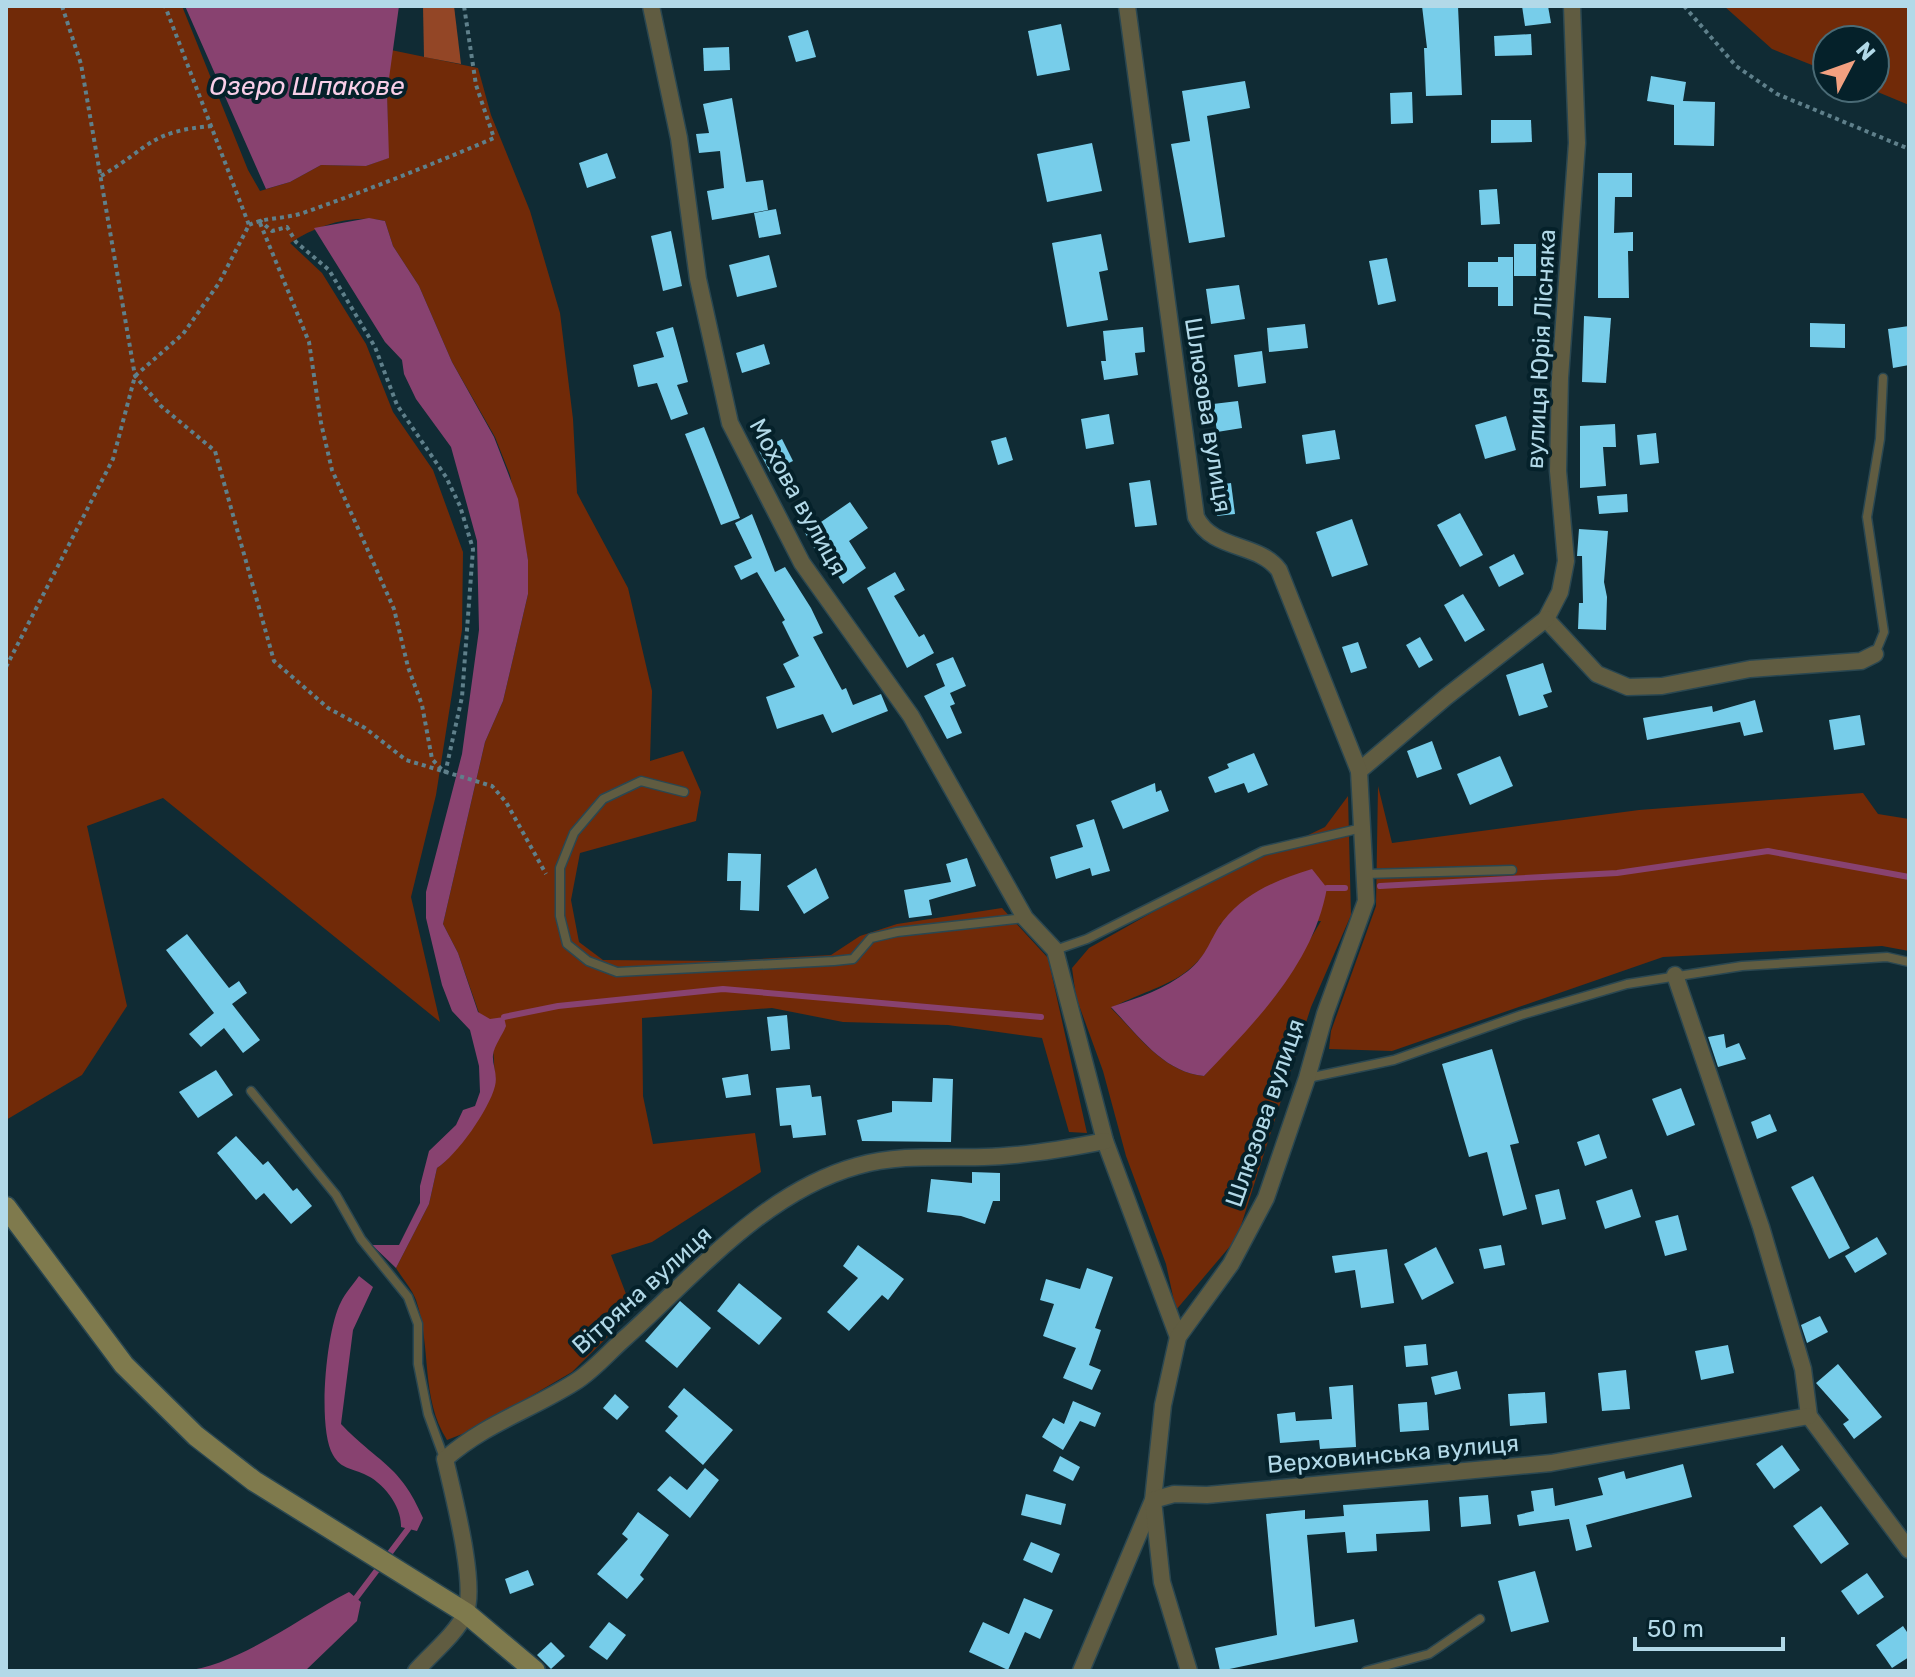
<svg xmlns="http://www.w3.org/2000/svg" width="1915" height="1677" viewBox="0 0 1915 1677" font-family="Rubik,sans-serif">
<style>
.green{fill:#712a08;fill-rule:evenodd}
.forest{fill:#934626}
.water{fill:#884270}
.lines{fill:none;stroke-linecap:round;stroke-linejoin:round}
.stream{stroke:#884270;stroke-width:6}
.building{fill:#77cdea}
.lane-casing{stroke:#2a4751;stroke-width:11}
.street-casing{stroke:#2a4751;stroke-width:19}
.secondary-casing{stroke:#2a4751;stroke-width:23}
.path{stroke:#5f808b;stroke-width:4;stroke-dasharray:4 4;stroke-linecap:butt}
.lane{stroke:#605c41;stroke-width:8}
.street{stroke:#605c41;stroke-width:16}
.secondary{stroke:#7f7a4d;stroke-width:20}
.labels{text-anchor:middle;stroke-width:8;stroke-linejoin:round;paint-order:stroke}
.street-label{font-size:24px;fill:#b2d9e8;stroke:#05212a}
.water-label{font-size:26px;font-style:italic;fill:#f9cfe8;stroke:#05212a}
</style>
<rect width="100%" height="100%" fill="#102b34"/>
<g class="green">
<path d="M6,6h176l66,164 12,21 30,-9 31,-17 45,1 22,-8 -1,-65 4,-43 87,18 13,47 39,96 30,102 13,106 4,74 51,95 24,103 -2,70 33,-10 18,41 -5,29 -116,32 -9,47 8,42 24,18 121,1 107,-6 29,-19 37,-12 105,-16 46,50 39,175 -18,-1 -27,-94 -94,-13 -105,-3 -71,-14 -130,10 1,78 10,48 102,-11 6,39 -109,70 -41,13 22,57 -61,60 -97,57 -28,11c-27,-43 -15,-93 -31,-140 -4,-11 -14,-22 -20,-32l33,-64 8,-36c13,-9 18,-20 28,-33 38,-47 30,-59 25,-115l-11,-7 -21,-60 -15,-29 42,-182 18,-41 8,-34 17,-73v-34l-18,-85 -15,-38 -43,-75 -33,-76 -26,-40 -8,-25c-33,-7 -67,4 -95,22l32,30 44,71 27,68 40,58 30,82 -1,78 -26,165 -25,102 29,125 -277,-224 -76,28 40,180 -45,69 -76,45z"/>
<path d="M1724,6h185v99l-41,-17h7v-48h-48v31l-55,-22z"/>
<path d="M1378,786l14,57 247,-33 224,-17 15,21 31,5v132l-27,-5 -219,11 -271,94 -63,-2 2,-18 45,-125z"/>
<path d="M1348,796l3,119 -40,92 -74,231 -61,72 -10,-46 -40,-108 -23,-85 -27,-74 -4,-29 17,-20 94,-53 142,-68zM1321,921l-42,70 -75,85c-41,-4 -65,-40 -93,-68 51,-26 85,-24 110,-85z"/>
</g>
<path class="forest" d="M423,6h31l7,58 -37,-7z"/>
<g class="water">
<path d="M185,6h214l-12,87 2,65 -23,8 -45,-1 -31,17 -24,7z"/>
<path d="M369,218l16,3 8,25 26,40 33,76 42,75 24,62 10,61v34l-17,73 -8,34 -18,41 -42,182 15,29 20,59 12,7 14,-2 2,9c-3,8 -12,20 -13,29 -1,10 5,19 2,31 -6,24 -38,69 -58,82l-8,36 -33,64 -24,-23h27l21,-42v-17l9,-35 27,-26 7,-15 12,-4 5,-14 -1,-26 -9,-36 -18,-19 -10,-26 -16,-67v-26l36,-138 17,-124 -2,-89 -26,-94 -35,-48 -12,-25 -2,-14 -17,-18 -71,-114z"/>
<path d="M1312,869l15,19c-14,77 -72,134 -123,188 -41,-4 -66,-41 -93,-69 27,-9 54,-18 77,-36 20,-16 22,-33 35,-50 23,-29 54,-41 89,-52z"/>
<path d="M359,1276l14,11 -20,43 -12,94c37,39 59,40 82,94l-6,13 -16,-4c1,-21 -18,-45 -37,-53 -13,-6 -23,-5 -31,-19 -16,-27 -7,-125 8,-153 4,-9 12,-17 18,-26z"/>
<path d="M349,1592l12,10 -4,19 -52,50h-121c54,-5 116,-54 165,-79z"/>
</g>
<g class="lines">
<g class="stream">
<path d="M1380,886l237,-13 151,-22 141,26"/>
<path d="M1327,888h18"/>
<path d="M504,1017l54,-11 165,-17 318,28"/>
<path d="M356,1598l52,-69"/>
</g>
</g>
<g class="building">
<path d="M1422,6h36l4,89 -36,1 -2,-48h3z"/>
<path d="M1522,6h26l3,17 -26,3z"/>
<path d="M1061,24l9,46 -33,6 -9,-45z"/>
<path d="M808,30l8,27 -20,5 -8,-26z"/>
<path d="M1531,34l1,21 -37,1 -1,-20z"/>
<path d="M729,47l1,23 -26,1 -1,-23z"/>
<path d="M1651,76l35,6 -3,19 32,1 -1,44 -40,-1v-40l-27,-4z"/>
<path d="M1245,81l5,27 -43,8 18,121 -36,6 -18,-99 19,-3 -8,-50z"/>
<path d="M1412,92l1,31 -22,1 -1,-31z"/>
<path d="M732,98l14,84 17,-2 5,30 -56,10 -5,-29 17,-3 -4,-37 -21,2 -3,-19 13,-1 -6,-29z"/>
<path d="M1491,120h40l1,22 -41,1z"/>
<path d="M1092,143l10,48 -55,11 -10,-48z"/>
<path d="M607,153l9,25 -29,10 -8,-25z"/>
<path d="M1598,173h34v24h-17l-1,36 19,-1v19h-5l1,47h-31z"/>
<path d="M1497,189l3,35 -19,1 -2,-35z"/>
<path d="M776,209l5,25 -22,4 -5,-25z"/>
<path d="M671,231l11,55 -19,5 -12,-55z"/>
<path d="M1101,234l7,36 -9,2 9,48 -41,7 -15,-84z"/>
<rect x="1514" y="244" width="22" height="32"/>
<path d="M769,255l8,32 -40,10 -8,-32z"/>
<path d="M1498,257h15v49h-15v-19h-30v-25h30z"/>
<path d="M1387,258l9,43 -18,4 -9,-44z"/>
<path d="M1239,285l6,34 -34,5 -5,-35z"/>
<path d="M1584,316l27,2 -5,65 -24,-1z"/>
<path d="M1810,323l35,1v24l-35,-1z"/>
<path d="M1305,324l3,24 -39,4 -2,-24z"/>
<path d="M1909,326v39l-16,3 -5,-39z"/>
<path d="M673,327l15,55 -11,3 11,29 -17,6 -14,-37 -19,4 -5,-22 31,-8 -8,-25z"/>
<path d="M1143,327l2,25 -10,1 3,22 -34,5 -3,-19h5l-3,-30z"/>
<path d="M764,344l6,20 -28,9 -6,-20z"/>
<path d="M1262,351l4,32 -28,4 -4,-32z"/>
<path d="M1238,401l4,27 -25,4 -4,-28z"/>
<path d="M1109,414l5,30 -28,5 -5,-30z"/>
<path d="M1506,416l10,34 -31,9 -10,-34z"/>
<path d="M1615,424l1,23h-13l3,39 -26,2v-62z"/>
<path d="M704,427l36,91 -19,7 -36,-91z"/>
<path d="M1335,430l5,29 -34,5 -4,-29z"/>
<path d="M1656,433l3,30 -19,2 -3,-30z"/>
<path d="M1006,437l7,23 -15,5 -7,-24z"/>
<path d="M782,439l11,22 -23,11 -11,-21z"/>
<path d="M1150,480l7,45 -22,2 -6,-44z"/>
<path d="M1231,483l4,31 -18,2 -5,-30z"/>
<path d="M1627,494l1,18 -29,2 -2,-18z"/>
<path d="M850,502l18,26 -19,13 17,27 -23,16 -10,-16 -5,3 -23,-38z"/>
<path d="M1460,513l23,42 -23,12 -23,-42z"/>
<path d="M752,514l23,58 10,-5 26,41 12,25 -10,4 29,53 4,-2 7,17 28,-11 7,17 -56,22 -9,-19 -46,15 -11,-32 29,-10 -12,-23 16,-8 -17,-34 3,-2 -28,-48 -16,8 -7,-14 18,-8 -17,-35z"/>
<path d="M1352,519l16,46 -36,12 -16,-45z"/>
<path d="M1579,529l29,2 -4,51 3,15 -1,33 -28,-1 1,-26h4l-1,-47h-5z"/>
<path d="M1514,554l10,20 -25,13 -10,-20z"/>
<path d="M895,572l10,18 -11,6 25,41 5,-3 10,19 -27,15 -40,-80z"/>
<path d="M1463,594l22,36 -20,12 -21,-37z"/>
<path d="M1420,637l13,23 -14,8 -13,-23z"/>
<path d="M1358,642l9,26 -16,5 -9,-26z"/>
<path d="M953,657l13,29 -16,7 5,11 -5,2 12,27 -15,6 -23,-43 21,-10 -9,-22z"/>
<path d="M1543,663l9,29 -9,3 5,12 -29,9 -13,-41z"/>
<path d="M1755,700l8,32 -19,4 -4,-14 -93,18 -4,-22 69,-12 1,6z"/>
<path d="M1860,715l5,30 -31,5 -5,-30z"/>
<path d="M1432,741l10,28 -25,9 -10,-27z"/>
<path d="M1254,753l14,32 -20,8 -4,-10 -29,10 -7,-16 21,-9 -2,-4z"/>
<path d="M1500,756l13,30 -43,19 -13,-31z"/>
<path d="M1155,783l1,9 5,-2 8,21 -46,18 -12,-28z"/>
<path d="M1094,819l16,52 -18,5 -2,-8 -34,11 -6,-22 33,-10 -7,-22z"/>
<path d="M728,853l33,1 -2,57 -19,-1 1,-29h-14z"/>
<path d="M967,858l9,28 -47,14 3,15 -23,3 -5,-28 47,-8 -5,-18z"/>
<path d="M816,868l13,30 -25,16 -17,-28z"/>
<path d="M187,934l42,54 10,-7 8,12 -15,11 28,36 -17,13 -19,-25 -23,19 -12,-13 25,-21 -48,-63z"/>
<path d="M787,1015l3,34 -19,2 -4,-34z"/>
<path d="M1724,1034l2,14 13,-5 7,16 -28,8 -10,-30z"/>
<path d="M1492,1049l27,94 -9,2 17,64 -24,7 -16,-64 -18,5 -27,-93z"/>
<path d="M216,1070l17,25 -35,23 -19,-26z"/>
<path d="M748,1074l3,21 -25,3 -4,-20z"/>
<path d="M933,1078l20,1 -2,63 -89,-1 -5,-21 35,-8v-11l40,1z"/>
<path d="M810,1085l2,12 9,-1 5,39 -33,3 -2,-13 -11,1 -4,-38z"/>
<path d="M1681,1088l14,37 -28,11 -15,-37z"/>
<path d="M1770,1114l7,17 -20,8 -6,-17z"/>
<path d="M1599,1134l8,24 -22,8 -8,-24z"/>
<path d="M236,1136l27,29 5,-4 25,30 4,-3 15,18 -21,18 -27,-31 -8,7 -39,-47z"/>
<path d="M972,1172l28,1v28h-7l-8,23 -24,-8 -34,-4 4,-33 41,4z"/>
<path d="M1813,1176l37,72 -21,11 -38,-72z"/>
<path d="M1559,1189l7,30 -24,6 -7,-30z"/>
<path d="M1632,1189l9,28 -36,12 -9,-28z"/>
<path d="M1678,1215l9,35 -22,6 -10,-35z"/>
<path d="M1877,1237l10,17 -32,19 -10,-17z"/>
<path d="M858,1245l46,34 -16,21 -6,-5 -33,36 -22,-19 31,-34 -15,-12z"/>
<path d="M1501,1245l4,20 -21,4 -5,-20z"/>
<path d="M1436,1247l18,36 -32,17 -18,-36z"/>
<path d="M1387,1249l7,54 -33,5 -6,-38 -20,3 -3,-17z"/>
<path d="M1087,1268l26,9 -18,51 6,2 -12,35 12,5 -9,20 -29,-12 13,-30 -33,-12 11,-32 -14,-4 6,-21 34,10z"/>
<path d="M739,1283l43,35 -23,27 -42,-34z"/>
<path d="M680,1301l31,27 -34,40 -32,-27z"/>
<path d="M1820,1316l8,16 -21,11 -6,-18z"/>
<path d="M1426,1344l2,21 -22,2 -2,-21z"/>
<path d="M1728,1345l6,28 -33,7 -6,-29z"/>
<path d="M1838,1364l44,53 -28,22 -11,-15 6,-4 -33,-37z"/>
<path d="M1626,1370l4,39 -28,2 -4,-38z"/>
<path d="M1457,1371l4,18 -26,6 -4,-18z"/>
<path d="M1353,1385l3,62 -36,2 -1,-9 -39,3 -3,-29 18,-2 1,9 36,-2 -3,-32z"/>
<path d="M684,1388l49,42 -30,35 -38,-34 13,-15 -10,-9z"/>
<path d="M1545,1392l2,31 -37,3 -2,-32z"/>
<path d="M615,1394l14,13 -12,13 -14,-12z"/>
<path d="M1073,1401l28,12 -6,14 -15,-6 -17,29 -21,-13 11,-19 11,6z"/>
<path d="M1427,1402l2,28 -29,2 -2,-28z"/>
<path d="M1782,1445l18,25 -26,19 -18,-25z"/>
<path d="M1060,1456l20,11 -7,14 -20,-10z"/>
<path d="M1683,1464l9,33 -106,28 6,22 -16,4 -7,-32 -50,7 -2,-11 17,-4 -3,-20 22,-3 2,18 48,-11 -5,-17 26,-7 2,8z"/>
<path d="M705,1468l14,12 -29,38 -33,-28 13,-14 17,14z"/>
<path d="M1026,1494l40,10 -5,21 -40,-10z"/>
<path d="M1488,1495l3,29 -30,3 -2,-30z"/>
<path d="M1428,1500l2,31 -54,3 1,17 -30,2 -2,-21 -38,3 8,92 39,-8 4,23 -138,29 -5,-23 62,-13 -11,-121 39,-4v9l39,-3 -1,-11z"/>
<path d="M1821,1506l28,38 -28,20 -28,-38z"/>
<path d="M638,1512l31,23 -29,40 4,4 -17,20 -30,-25 31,-35 -6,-5z"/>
<path d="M1031,1542l29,12 -8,19 -29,-13z"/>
<path d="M528,1570l6,15 -24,9 -5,-15z"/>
<path d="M1535,1571l14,51 -38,10 -13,-51z"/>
<path d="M1867,1573l17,24 -26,18 -17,-24z"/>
<path d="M1024,1598l29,12 -13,29 -15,-7 -17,38 -39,-18 14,-30 26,12z"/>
<path d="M609,1622l17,13 -19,25 -18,-13z"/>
<path d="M1903,1626l6,9v22l-17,11 -16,-23z"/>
<path d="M551,1642l14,14 -14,13 -14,-14z"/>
</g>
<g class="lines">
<g class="lane-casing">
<g id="lane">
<path d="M1875,654l9,-22 -17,-115 13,-78 3,-61"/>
<path d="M684,792l-43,-11 -38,18 -29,34 -14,35v48l7,28 21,17 29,11 217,-11 19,-2 18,-21 26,-6 127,-14"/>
<path d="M1365,874l147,-4"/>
<path d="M1055,950l32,-11 176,-88 99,-23"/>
<path d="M1308,1078l86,-18 127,-45 106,-31 115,-18 145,-9 22,5"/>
<path d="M251,1091l85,104 25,44 47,58 10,27v40l10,50 16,44"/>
<path d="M1366,1671l63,-17 51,-35"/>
</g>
</g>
<g class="street-casing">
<g id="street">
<path d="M651,6l28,132 19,141 32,144 72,140 109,153 114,202 30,32 50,191 73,196"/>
<path d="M1572,6l5,137 -17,235 -2,93 8,90 -6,31 -14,27 51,55 31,13 34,-1 88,-17 111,-8 14,-7"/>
<path d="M1359,771l87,-74 100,-78"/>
<path d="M1675,975l86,252 42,142 6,47 100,134"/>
<path d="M416,1671c15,-17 40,-37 49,-57 13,-27 -13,-124 -20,-155 41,-36 86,-49 130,-77 18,-11 34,-30 50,-44 70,-63 139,-146 232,-172 42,-12 85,-8 127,-9 41,-1 81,-8 121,-16"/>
<path d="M1081,1671l72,-171 10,-95 15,-68 53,-73 35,-66 41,-120 18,-64 41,-113 -7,-130 -80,-201c-21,-28 -66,-19 -83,-53l-69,-511"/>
<path d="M1189,1671l-27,-89 -9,-82 21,-6 33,1 344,-32 258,-47"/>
</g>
</g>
<g class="secondary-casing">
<path id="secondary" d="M6,1207l118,158 72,71 58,45 212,132 69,58"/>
</g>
<g class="path">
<path d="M62,6l19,58 54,312 26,30 54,45 59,210 54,47 37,20 41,32 86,26 14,16 40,72"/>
<path d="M1684,6l52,60 41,28 132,55"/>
<path d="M101,176c50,-29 48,-45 112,-50"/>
<path d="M259,220l13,11 15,-4 9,15 33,28 46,77 22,58 49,72 14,29 13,43 -11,148 -17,77"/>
<path d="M260,223l49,119 12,81 11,47 62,139 14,58 14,38 10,54 11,12"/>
<path d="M249,225c17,-8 36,-6 54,-12 65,-23 128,-48 191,-75l-18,-53 -12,-79"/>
<path d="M6,667l107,-208 22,-83 48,-42 36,-51 30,-58 -84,-219"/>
</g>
<use href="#lane" class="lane"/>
<use href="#street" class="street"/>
<use href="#secondary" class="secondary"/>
</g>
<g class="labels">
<g class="street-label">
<text transform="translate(1541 349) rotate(-87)" y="8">вулиця Юрія Лісняка</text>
<text transform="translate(1208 415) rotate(81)" y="8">Шлюзова вулиця</text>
<text transform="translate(798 497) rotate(61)" y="8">Мохова вулиця</text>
<text transform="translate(1265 1113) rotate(-71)" y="8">Шлюзова вулиця</text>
<text transform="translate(642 1290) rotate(-42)" y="8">Вітряна вулиця</text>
<text transform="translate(1393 1454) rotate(-5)" y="8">Верховинська вулиця</text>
</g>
<g class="water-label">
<text x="307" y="95">Озеро Шпакове</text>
</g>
</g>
<rect width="1915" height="1677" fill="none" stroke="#b2d9e8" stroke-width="16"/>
<g transform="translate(1851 64) rotate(49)"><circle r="38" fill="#05212a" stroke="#4a6b76" stroke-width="2"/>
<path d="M0-6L14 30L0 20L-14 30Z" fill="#f2a080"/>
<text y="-12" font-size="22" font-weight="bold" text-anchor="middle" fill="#b2d9e8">N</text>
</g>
<path d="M1635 1637v12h148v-12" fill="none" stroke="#b2d9e8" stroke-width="4"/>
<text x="1647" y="1637" font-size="24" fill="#b2d9e8" stroke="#05212a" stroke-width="6" paint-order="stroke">50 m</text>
</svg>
